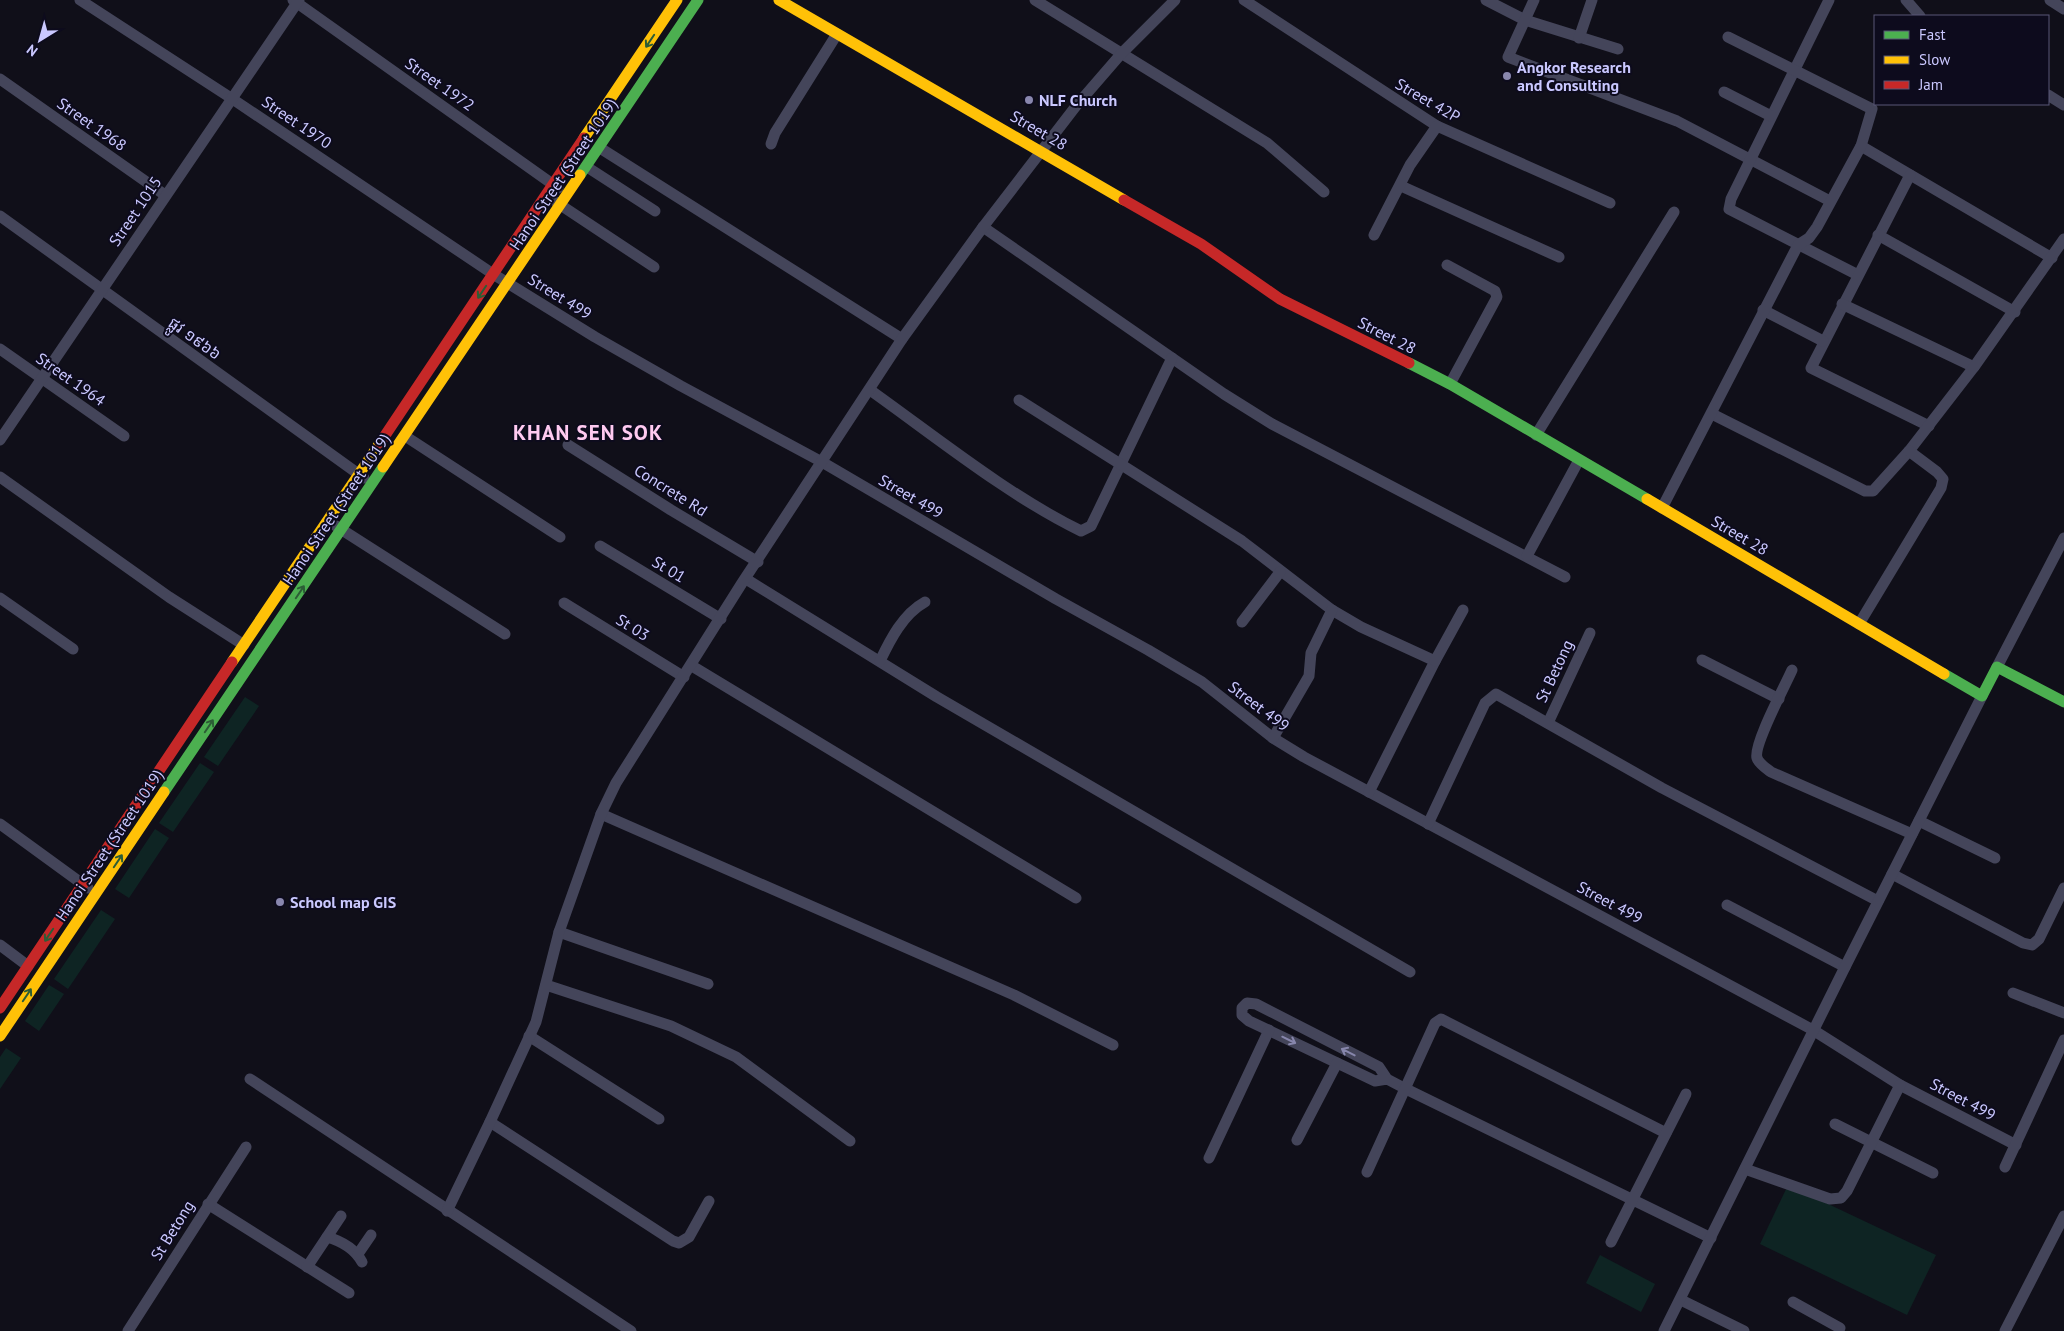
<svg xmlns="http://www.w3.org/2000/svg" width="2064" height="1331" viewBox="0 0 2064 1331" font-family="'PT Sans','Noto Sans Khmer',sans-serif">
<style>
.green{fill:#0e2423}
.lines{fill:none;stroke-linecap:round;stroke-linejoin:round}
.street{stroke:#44455a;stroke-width:11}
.fast{stroke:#4caf50;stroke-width:11}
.slow{stroke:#ffc107;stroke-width:11}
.jam{stroke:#c62828;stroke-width:11}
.oneway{stroke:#2c5d36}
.oneway2{stroke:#8786ac}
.poi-dot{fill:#8987ae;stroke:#0d0b1d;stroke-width:2}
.labels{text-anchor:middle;stroke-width:4;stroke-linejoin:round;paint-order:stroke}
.poi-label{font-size:16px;font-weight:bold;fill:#cac8ff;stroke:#0d0b1d;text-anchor:start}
.street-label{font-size:16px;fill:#cac8ff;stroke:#0d0b1d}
.district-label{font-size:21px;font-weight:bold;letter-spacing:1px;fill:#ffcaf0;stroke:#0d0b1d}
</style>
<rect width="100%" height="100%" fill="#100f19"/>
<g class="green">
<path d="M245,697l14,9 -41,60 -14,-9z"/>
<path d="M200,763l14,9 -41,60 -14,-9z"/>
<path d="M155,829l14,9 -40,60 -14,-9z"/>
<path d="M101,910l14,9 -47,70 -14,-10z"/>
<path d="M49,985l15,9 -25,37 -14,-10z"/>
<path d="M6,1048l15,10 -21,31v-32z"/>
<path d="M1788,1185l148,70 -29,60 -147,-71z"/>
<path d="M1600,1255l55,29 -14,28 -55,-29z"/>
</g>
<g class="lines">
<g class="street">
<path d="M80,0l151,98 262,176 102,63 86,49 141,76 234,137 92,51 54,32 71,56 31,19 509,273 87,55 116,60"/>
<path d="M293,0l265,188"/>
<path d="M1035,0l232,143 57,49"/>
<path d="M1244,0l193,126 173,77"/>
<path d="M1486,0l39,20 93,29"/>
<path d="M1534,0l-26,57 169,64 153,80"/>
<path d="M1829,0l-98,199 -2,10 129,66"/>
<path d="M1906,0l14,16"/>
<path d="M2050,0l14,9"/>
<path d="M1579,38l13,-38"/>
<path d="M0,79l165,116"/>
<path d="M1724,92l47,24"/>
<path d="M2048,95l16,10"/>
<path d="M771,144l4,-11 62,-99"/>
<path d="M1861,146l191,112"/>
<path d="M600,148l302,191"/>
<path d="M587,167l68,44"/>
<path d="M1910,175l-99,193 118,58"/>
<path d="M1401,186l158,71"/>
<path d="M556,202l98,65"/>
<path d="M0,216l364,262"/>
<path d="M983,227l241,167 48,30 293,153"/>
<path d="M1374,235l36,-70 27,-39"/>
<path d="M1878,235l137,77"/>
<path d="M1447,265l48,26 2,6 -47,87"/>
<path d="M1842,304l132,63"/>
<path d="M1763,310l60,31"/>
<path d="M0,349l124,87"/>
<path d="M870,390c66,47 139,106 211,141l10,-5 81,-168"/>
<path d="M1019,400l223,141 90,69 29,17 74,34 -66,131"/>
<path d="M1712,414l153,77h8l36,-40 65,-84 90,-128"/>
<path d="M1536,435l138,-223"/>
<path d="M405,436l155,101"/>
<path d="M0,440l299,-440"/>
<path d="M568,445l103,65 87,52"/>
<path d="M0,477l169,120 75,48"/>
<path d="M1662,508l136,-263 11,-7 8,-11 44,-81 11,-37 -144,-72"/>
<path d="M336,526l169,108"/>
<path d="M600,546l121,73"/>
<path d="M1527,556l52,-96"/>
<path d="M746,579l191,118 473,275"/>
<path d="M0,598l73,51"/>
<path d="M564,603l120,74"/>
<path d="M1242,622l38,-50"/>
<path d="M1859,624l82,-136 2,-9 -6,-7 -28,-21"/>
<path d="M1702,660l77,39"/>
<path d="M880,661c10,-21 23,-47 45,-59"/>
<path d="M1435,661l28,-51"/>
<path d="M692,666l384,232"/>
<path d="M1997,667l67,-129"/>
<path d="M1792,670c-7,16 -39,75 -35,88 2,6 9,10 14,14l141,62"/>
<path d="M1548,723l42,-90"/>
<path d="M1273,738l36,-62 2,-23 21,-43"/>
<path d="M601,814l413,181 99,50"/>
<path d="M1919,821l76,37"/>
<path d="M0,824l88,64"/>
<path d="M1428,824l57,-121 11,-9 166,94 216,113"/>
<path d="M1892,874l131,69 9,2 7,-6 25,-51"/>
<path d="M1727,905l118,62"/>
<path d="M559,932l149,52"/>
<path d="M0,945l28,21"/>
<path d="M546,985l125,41 65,31 114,84"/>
<path d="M2013,993l51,20"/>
<path d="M529,1036l130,83"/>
<path d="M250,1079l381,252"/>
<path d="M1387,1079l-12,2 -126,-60 -7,-6v-7l5,-5 9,1 123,63 8,12 19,10 305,149"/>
<path d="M490,1122l183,119 6,2 10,-6 20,-36"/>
<path d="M1835,1124l98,49"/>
<path d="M1297,1140l40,-77"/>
<path d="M1209,1158l60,-128"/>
<path d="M2005,1167l59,-127"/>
<path d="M1745,1169l85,30 11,-1 6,-7 53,-106"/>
<path d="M1367,1172l68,-149 6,-4 225,114"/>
<path d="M208,1204l141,89"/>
<path d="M447,1211l43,-89 46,-100 23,-90 42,-118 15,-31 126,-200 160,-244 81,-112 93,-121 45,-52 54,-54"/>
<path d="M327,1237c14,4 28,12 35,25"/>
<path d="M1611,1242l75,-148"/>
<path d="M358,1254l13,-19"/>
<path d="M307,1267l34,-51"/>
<path d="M1681,1300l63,31"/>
<path d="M1793,1302l47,26"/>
<path d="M128,1331l118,-184"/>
<path d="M1664,1331l181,-364 137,-271"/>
<path d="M2005,1331l59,-115"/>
</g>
<g class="fast">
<path d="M580,175l118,-175"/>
<path d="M1409,363l41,21 197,115"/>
<path d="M1944,674l38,22 15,-29 67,35"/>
<path d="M164,792l219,-325"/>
</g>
<g class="slow">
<path d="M779,0l345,200"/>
<path d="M584,138l93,-138"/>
<path d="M383,467l197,-292"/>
<path d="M1647,499l297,175"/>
<path d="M232,662l148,-219"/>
<path d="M0,1036l164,-244"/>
</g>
<g class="jam">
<path d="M1124,200l77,44 79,55 129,64"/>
<path d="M380,443l204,-305"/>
<path d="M0,1008l232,-346"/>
</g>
</g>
<defs><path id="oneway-shaft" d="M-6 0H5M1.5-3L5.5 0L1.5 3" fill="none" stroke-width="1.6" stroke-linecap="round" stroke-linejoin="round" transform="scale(1.25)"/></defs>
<g class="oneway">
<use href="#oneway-shaft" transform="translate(650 41) rotate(124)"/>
<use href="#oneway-shaft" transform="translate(482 292) rotate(124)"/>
<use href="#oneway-shaft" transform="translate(300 592) rotate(-56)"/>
<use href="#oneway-shaft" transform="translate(209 726) rotate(-56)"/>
<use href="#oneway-shaft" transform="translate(118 861) rotate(-56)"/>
<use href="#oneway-shaft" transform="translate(49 935) rotate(124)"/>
<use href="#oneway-shaft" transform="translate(27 995) rotate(-56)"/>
</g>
<g class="oneway2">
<use href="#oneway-shaft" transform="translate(1289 1040) rotate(26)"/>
<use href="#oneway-shaft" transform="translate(1348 1052) rotate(-153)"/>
</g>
<g class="poi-dot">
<circle cx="1507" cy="76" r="5"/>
<circle cx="1029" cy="100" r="5"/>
<circle cx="280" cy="902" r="5"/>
</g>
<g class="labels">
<g class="poi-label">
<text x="1517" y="73">Angkor Research<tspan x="1517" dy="18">and Consulting</tspan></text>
<text x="1039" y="106">NLF Church</text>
<text x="290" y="908">School map GIS</text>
</g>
<g class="street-label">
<text transform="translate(440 84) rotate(35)" y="6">Street 1972</text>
<text transform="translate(1428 100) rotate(30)" y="6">Street 42P</text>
<text transform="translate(297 122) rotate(34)" y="6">Street 1970</text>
<text transform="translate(92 124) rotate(35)" y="6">Street 1968</text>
<text transform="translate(1039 130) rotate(30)" y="6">Street 28</text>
<text transform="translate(563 174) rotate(-56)" y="6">Hanoi Street (Street 1019)</text>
<text transform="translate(135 211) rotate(-56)" y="6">Street 1015</text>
<text transform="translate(560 296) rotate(32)" y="6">Street 499</text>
<text transform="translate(1387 335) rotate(27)" y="6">Street 28</text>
<text transform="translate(195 338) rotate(36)" y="6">ផ្លូវ ១៩៦៦</text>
<text transform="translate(71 379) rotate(35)" y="6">Street 1964</text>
<text transform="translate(671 490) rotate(32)" y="6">Concrete Rd</text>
<text transform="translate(911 496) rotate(30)" y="6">Street 499</text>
<text transform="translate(336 509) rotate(-56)" y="6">Hanoi Street (Street 1019)</text>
<text transform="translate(1740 535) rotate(30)" y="6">Street 28</text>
<text transform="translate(669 569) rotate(31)" y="6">St 01</text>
<text transform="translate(633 627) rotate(32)" y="6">St 03</text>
<text transform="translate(1554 671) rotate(-65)" y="6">St Betong</text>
<text transform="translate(1259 706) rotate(37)" y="6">Street 499</text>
<text transform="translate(109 845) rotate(-56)" y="6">Hanoi Street (Street 1019)</text>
<text transform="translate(1610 902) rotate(28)" y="6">Street 499</text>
<text transform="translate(1963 1099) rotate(28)" y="6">Street 499</text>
<text transform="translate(172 1230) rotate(-58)" y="6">St Betong</text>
</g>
<g class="district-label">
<text x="588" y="440">KHAN SEN SOK</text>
</g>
</g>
<rect x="1874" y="15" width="175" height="90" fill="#0d0b1d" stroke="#595777"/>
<rect x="1884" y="31" width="25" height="8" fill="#4caf50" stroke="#595777"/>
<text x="1919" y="40" font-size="15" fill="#cac8ff">Fast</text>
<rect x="1884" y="56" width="25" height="8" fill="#ffc107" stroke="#595777"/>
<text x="1919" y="65" font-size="15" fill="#cac8ff">Slow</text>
<rect x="1884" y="81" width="25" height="8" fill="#c62828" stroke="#595777"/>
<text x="1919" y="90" font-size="15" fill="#cac8ff">Jam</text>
<g transform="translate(40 40) rotate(217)" stroke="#0d0b1d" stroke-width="4" paint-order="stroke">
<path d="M0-4L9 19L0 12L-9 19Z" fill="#cac8ff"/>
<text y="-8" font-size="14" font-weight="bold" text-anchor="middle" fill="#cac8ff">N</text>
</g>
</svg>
